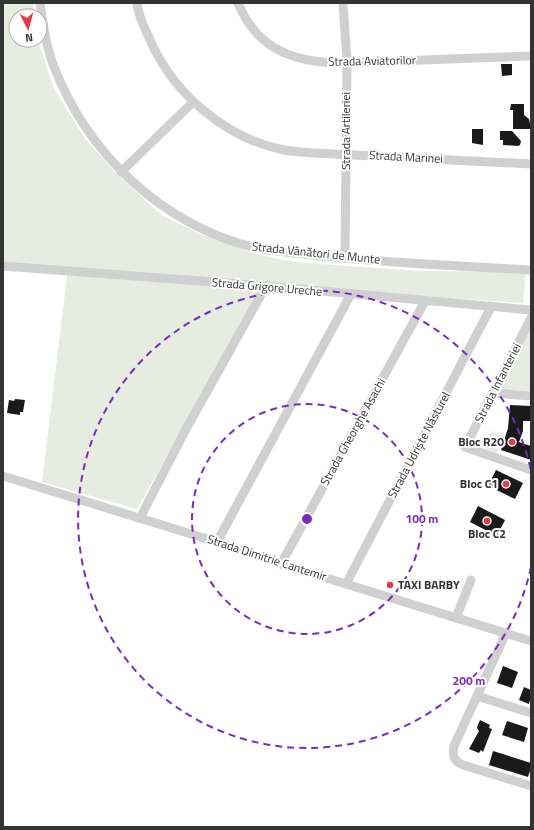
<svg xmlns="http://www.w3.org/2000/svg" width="534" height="830" viewBox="0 0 534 830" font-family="'Titillium Web',sans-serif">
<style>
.green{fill:#e6ecdf}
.building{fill:#1a1a1a}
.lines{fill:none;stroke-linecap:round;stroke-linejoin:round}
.minor{stroke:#d0d0d0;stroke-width:9}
.ring{fill:none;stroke:#7b2cbf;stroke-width:2;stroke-dasharray:7 5}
.poi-dot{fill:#e63946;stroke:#fff;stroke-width:1.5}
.labels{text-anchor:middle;stroke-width:4;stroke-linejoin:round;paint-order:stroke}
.street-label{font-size:12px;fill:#333;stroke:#fff}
.poi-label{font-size:12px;font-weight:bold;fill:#333;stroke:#fff;text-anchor:end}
.centre{fill:#7b2cbf;stroke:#fff;stroke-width:2}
.ring-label{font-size:12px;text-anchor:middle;font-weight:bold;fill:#7b2cbf;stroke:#fff;stroke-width:4;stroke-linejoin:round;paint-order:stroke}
</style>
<rect width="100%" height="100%" fill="#fff"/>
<g class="green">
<path d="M3,3h30l1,13h-18v24h22l15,47 32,52 32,35 44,41 39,19 55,20 38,8 125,9 108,1 -3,31 -260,-18 -126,224 -95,-27 26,-214 -65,-3z"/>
<path d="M531,325v66l-34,-1z"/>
<path d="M492,431l11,4 -6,18 -14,-5z"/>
</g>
<g class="building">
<path d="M501,64h11v11l-10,1z"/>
<path d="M511,104h13v11l5,4 2,10h-18v-19h-3z"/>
<path d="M472,129h11v16l-11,-2z"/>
<path d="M500,131h12l9,10 -1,4 -2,1 -15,-1v-5h-3z"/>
<path d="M15,399l10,1 -2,12h-3v3l-13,-2 2,-13 5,1z"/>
<path d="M510,405l21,1v15h-8v10l-4,11 12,4v14l-30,-10 7,-22z"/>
<path d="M496,470l27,13 -8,16 -27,-13z"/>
<path d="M478,506l27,14 -8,16 -27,-14z"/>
<path d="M503,666l15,6 -6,16 -15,-5z"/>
<path d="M524,687l7,3v6l-2,8 -10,-4z"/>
<path d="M480,720l10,5 -1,3 3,1 -9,23 -2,-2 -2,3 -10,-4 10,-18 -1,-1 -1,-3z"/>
<path d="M507,721l21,7 -4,14 -22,-7z"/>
<path d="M493,751l38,12v5l-3,9 -39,-12z"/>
</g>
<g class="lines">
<g class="minor">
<path d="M40,3c3,21 6,42 13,61 34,90 109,161 203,184 7,2 15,2 22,3 14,2 29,3 43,5 70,7 140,10 210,14"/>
<path d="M137,3c1,13 8,26 13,37 24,54 75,98 134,110 10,2 20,2 30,3l217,11"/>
<path d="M238,3c9,22 25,41 47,50 34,15 75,9 112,8 44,-2 89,-3 134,-5"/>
<path d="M343,3l4,59 -2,196"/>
<path d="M121,172l72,-70"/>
<path d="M3,266l263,20 265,24"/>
<path d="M531,318l-66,129 66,23"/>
<path d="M493,393l38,3"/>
<path d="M3,476l214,66 64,22 250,77"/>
<path d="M140,518l46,-89 80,-143"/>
<path d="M217,542l134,-248"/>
<path d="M281,564l144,-263"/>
<path d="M346,584l145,-277"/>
<path d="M456,618l15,-38"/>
<path d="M506,633l-52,113c-2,10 0,15 9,19l68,21"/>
<path d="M477,696l54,17"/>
</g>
</g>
<g class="ring">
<circle cx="307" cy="519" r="115"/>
<path d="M531 567A229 229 0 1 1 531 471"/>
</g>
<g class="poi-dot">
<circle cx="512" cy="442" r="4"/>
<circle cx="506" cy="484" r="4"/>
<circle cx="487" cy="521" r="4"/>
<circle cx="390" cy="585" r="4"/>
</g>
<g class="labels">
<g class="street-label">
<text transform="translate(372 61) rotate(-1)" y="4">Strada Aviatorilor</text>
<text transform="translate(346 131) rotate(-90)" y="4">Strada Artileriei</text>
<text transform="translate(406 157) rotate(3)" y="4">Strada Marinei</text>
<text transform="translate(316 253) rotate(6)" y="4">Strada Vânători de Munte</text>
<text transform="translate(267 287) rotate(5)" y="4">Strada Grigore Ureche</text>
<text transform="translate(498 383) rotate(-63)" y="4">Strada Infanteriei</text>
<text transform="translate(353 432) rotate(-61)" y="4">Strada Gheorghe Asachi</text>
<text transform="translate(419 445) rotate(-62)" y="4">Strada Udriște Năsturel</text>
<text transform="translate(267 558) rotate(18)" y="4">Strada Dimitrie Cantemir</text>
</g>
<g class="poi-label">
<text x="504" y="446">Bloc R20</text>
<text x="498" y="488">Bloc C1</text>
<text x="487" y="538" text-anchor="middle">Bloc C2</text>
<text x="398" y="589" text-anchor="start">TAXI BARBY</text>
</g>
</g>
<circle cx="307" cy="519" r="6" class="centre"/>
<g class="ring-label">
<text x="422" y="523">100 m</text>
<text x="469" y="685">200 m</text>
</g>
<rect width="534" height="830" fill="none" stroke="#333333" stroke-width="8"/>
<g transform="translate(28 28) rotate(174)"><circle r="19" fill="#ffffff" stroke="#adadad"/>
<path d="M0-3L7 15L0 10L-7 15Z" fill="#e63946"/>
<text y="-6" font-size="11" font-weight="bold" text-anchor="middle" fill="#333333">N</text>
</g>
</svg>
